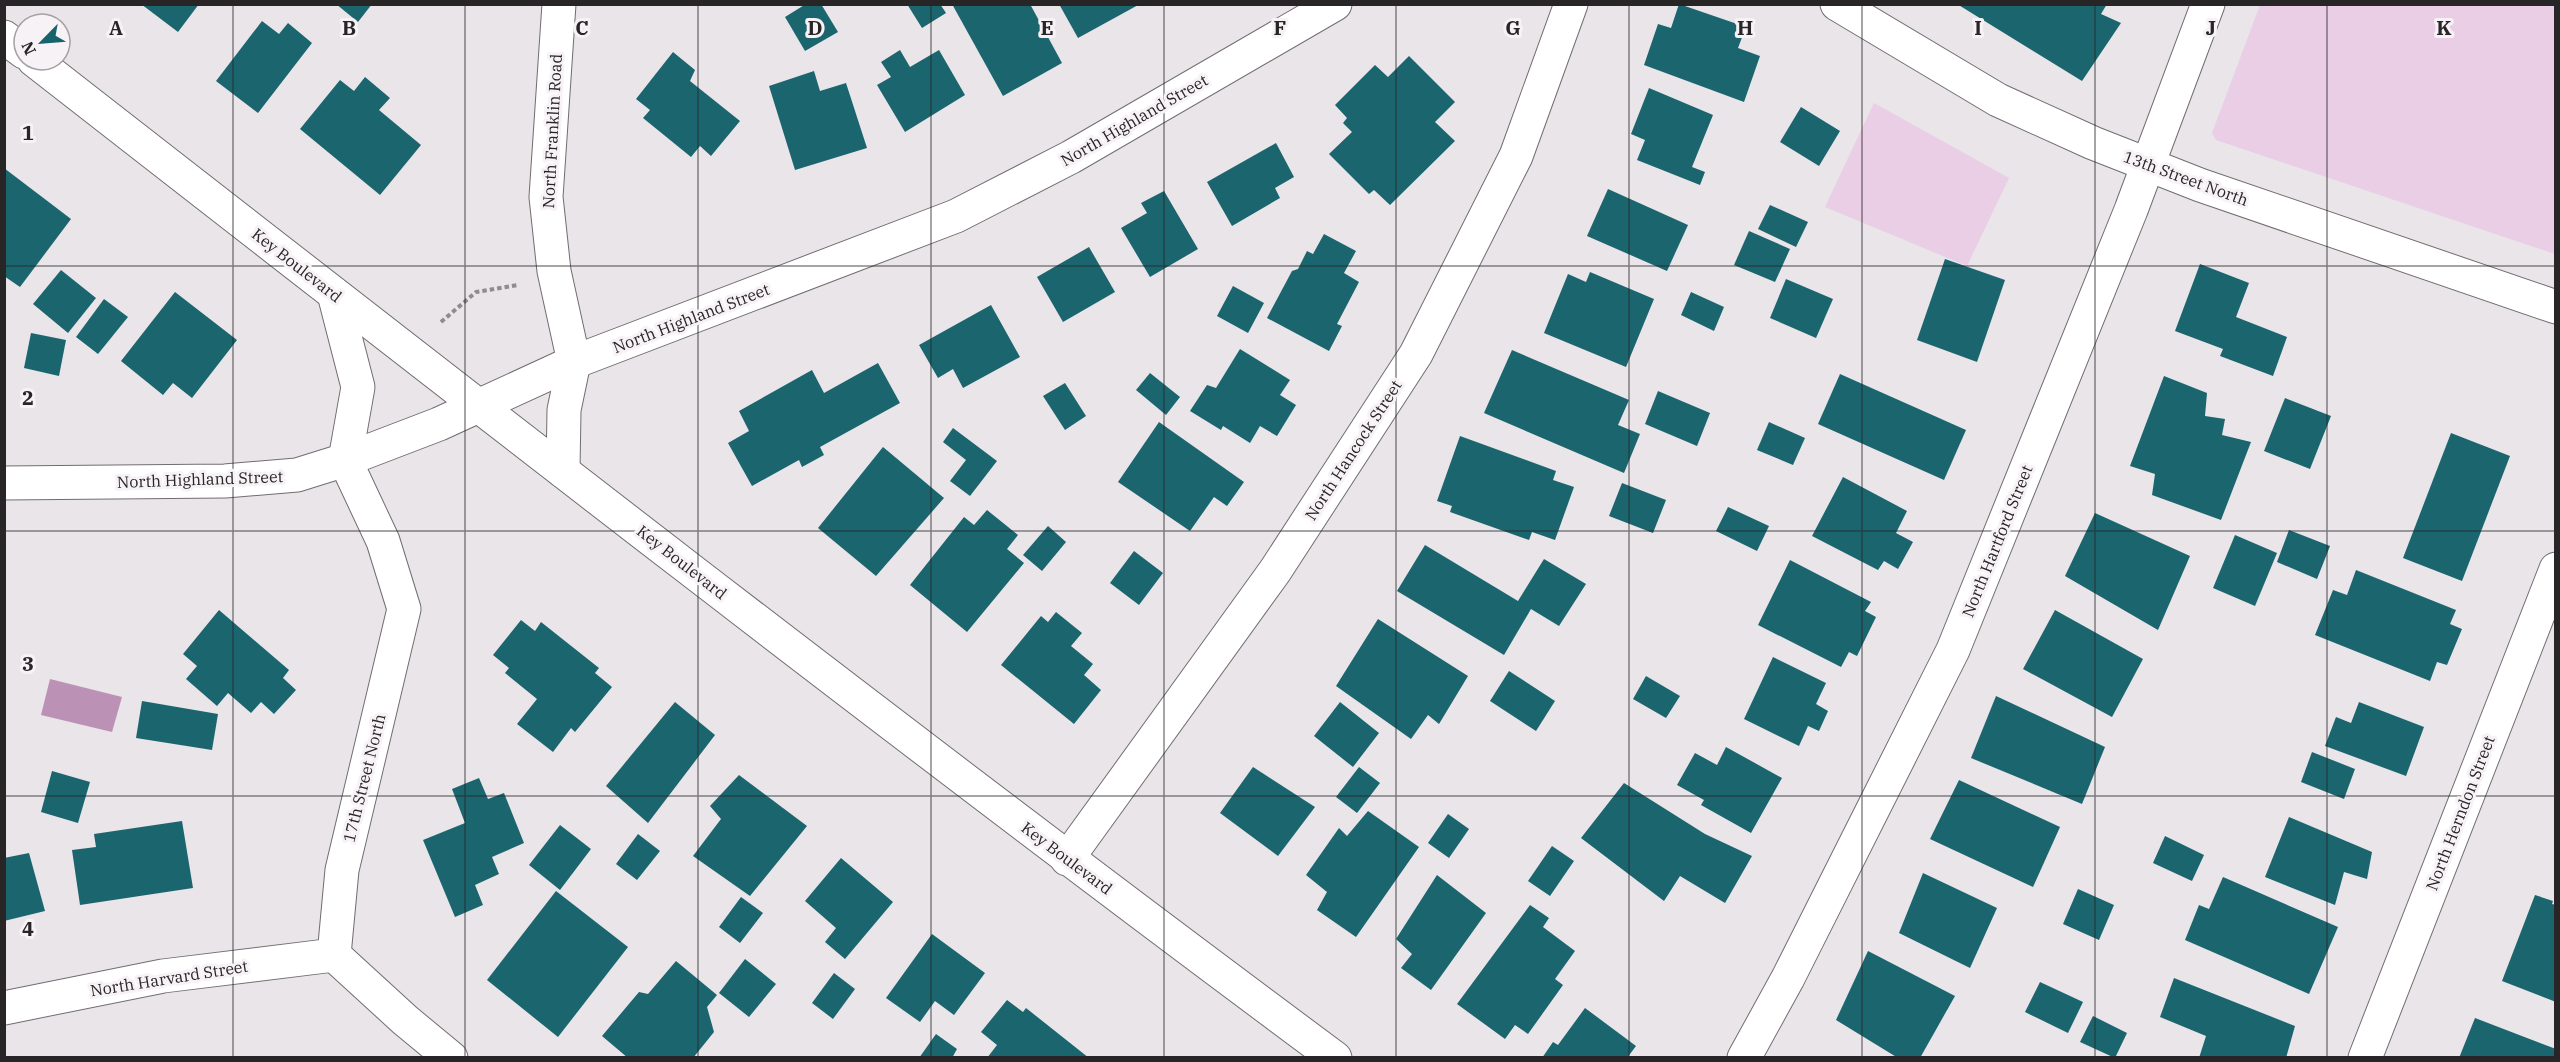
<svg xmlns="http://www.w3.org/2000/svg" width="2560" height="1062" viewBox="0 0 2560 1062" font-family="'IBM Plex Serif',serif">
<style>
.green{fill:#e9cee5}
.water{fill:#bb91b5}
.building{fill:#1b656f}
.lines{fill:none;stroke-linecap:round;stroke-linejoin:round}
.minor-casing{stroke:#726d71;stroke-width:35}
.tertiary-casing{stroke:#726d71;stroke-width:35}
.path{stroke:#8f8c8f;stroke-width:4;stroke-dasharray:4.5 3;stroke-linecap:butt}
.minor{stroke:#fff;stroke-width:33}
.tertiary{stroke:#fff;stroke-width:33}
.grid{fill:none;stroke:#272526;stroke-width:1.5;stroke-opacity:0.55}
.labels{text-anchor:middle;stroke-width:6;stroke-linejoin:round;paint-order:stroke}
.street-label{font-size:16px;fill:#272526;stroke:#f7f2f6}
.grid-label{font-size:20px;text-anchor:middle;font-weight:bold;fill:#272526;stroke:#f7f2f6;stroke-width:6;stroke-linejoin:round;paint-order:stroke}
</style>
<rect width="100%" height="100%" fill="#e9e5e9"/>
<g class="green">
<path d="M2260,5h295v249l-339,-114 -4,-7z"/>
<path d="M1874,103l135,75 -42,88 -142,-59z"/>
</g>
<path class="water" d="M50,679l72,18 -10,35 -71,-17z"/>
<g class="building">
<path d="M141,4h58l-21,28z"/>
<path d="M336,4h36l-14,18z"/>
<path d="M806,4h15l17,28 -33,19 -20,-34z"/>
<path d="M907,4h33l6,9 -24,15z"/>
<path d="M952,4h78l32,59 -59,33z"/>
<path d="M1059,4h81l-62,34z"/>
<path d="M1679,4l67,23 -8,21 22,8 -16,46 -100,-37 14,-41 13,4z"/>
<path d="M1957,4h150l-6,10 20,9 -39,58z"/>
<path d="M262,21l17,13 9,-11 24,20 -54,70 -42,-32z"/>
<path d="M900,50l10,17 29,-17 26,45 -60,37 -28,-47 14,-8 -10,-15z"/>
<path d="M673,52l22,18 -5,11 50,40 -29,35 -11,-10 -9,11 -48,-39 7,-8 -14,-11z"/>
<path d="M1409,56l46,46 -20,20 20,19 -65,64 -16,-15 -5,4 -40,-40 23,-22 -9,-9 4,-5 -12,-13 40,-40 13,12z"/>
<path d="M814,71l6,20 26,-8 21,65 -72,22 -26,-84z"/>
<path d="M365,77l25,21 -11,12 42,35 -41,50 -80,-66 40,-49 14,11z"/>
<path d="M1649,88l64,27 -21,52 13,5 -5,13 -63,-25 8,-20 -14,-6z"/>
<path d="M1801,107l39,24 -21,35 -39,-24z"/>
<path d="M1276,143l18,34 -19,11 5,10 -48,28 -25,-44z"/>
<path d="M4,168l67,51 -51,68 -16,-11z"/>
<path d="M1608,189l80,36 -21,46 -80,-35z"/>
<path d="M1164,191l34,58 -48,28 -29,-49 26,-15 -6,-10z"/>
<path d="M1770,205l38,17 -12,25 -38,-18z"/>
<path d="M1749,231l41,18 -15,33 -41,-17z"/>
<path d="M1324,234l32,17 -12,22 15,9 -22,42 5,2 -13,25 -62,-33 25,-47 6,-2 9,-18 6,3z"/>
<path d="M1089,247l26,45 -52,30 -26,-45z"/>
<path d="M1945,259l60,21 -28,82 -60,-22z"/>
<path d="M2200,264l49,19 -13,34 51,20 -14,39 -53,-20 3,-7 -48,-18z"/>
<path d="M61,270l35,28 -28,35 -35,-29z"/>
<path d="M1590,272l64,27 -28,68 -82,-34 24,-59 18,8z"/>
<path d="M1786,279l47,20 -17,39 -46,-20z"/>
<path d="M1233,286l31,17 -16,30 -31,-17z"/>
<path d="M175,292l62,48 -45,58 -19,-15 -10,12 -42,-34z"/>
<path d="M1691,292l33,15 -10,24 -33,-16z"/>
<path d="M104,299l24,18 -30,37 -22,-17z"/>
<path d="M991,305l29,52 -57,31 -10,-19 -15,9 -19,-33z"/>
<path d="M31,333l35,7 -7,36 -35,-8z"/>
<path d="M1240,349l50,31 -10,15 16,10 -19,31 -17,-10 -10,17 -27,-17 -2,4 -31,-19 17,-26 9,3z"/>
<path d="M1512,350l117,50 -11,25 22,9 -16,39 -140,-60z"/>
<path d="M878,363l22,40 -80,44 4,8 -22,12 -3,-7 -47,26 -24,-43 21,-12 -10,-20 73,-41 12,23z"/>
<path d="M1150,373l30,24 -14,18 -30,-25z"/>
<path d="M1840,374l126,56 -22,50 -126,-56z"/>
<path d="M2164,376l43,17 -2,23 20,3 -3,16 29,7 -30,78 -69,-25 3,-21 -25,-8z"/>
<path d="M1065,383l21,33 -21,14 -22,-34z"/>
<path d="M1658,391l52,22 -13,33 -52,-22z"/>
<path d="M2285,398l46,18 -21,53 -46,-18z"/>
<path d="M1159,422l85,60 -17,24 -13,-9 -24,34 -72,-49z"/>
<path d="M1769,422l36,16 -12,27 -36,-15z"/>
<path d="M953,428l44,33 -27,35 -20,-15 16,-21 -23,-18z"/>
<path d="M2451,433l59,23 -48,125 -59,-23z"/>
<path d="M1460,436l96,35 -3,9 21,7 -19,53 -23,-8 -3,8 -79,-28 2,-6 -15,-5z"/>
<path d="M883,447l61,51 -68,78 -58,-48z"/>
<path d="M1843,477l64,34 -11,22 17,9 -15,27 -14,-8 -6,9 -66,-34z"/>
<path d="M1622,483l44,17 -13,33 -44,-17z"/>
<path d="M1728,507l41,19 -12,25 -41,-20z"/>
<path d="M987,510l31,25 -11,14 17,14 -57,69 -57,-47 54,-68 10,8z"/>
<path d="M2095,513l95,43 -32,74 -93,-54z"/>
<path d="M1048,526l18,16 -24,29 -19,-16z"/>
<path d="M2289,530l41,16 -13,33 -40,-17z"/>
<path d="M2235,535l42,18 -22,53 -42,-18z"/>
<path d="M1425,545l93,56 26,-42 42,25 -27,42 -28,-17 -27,46 -107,-64z"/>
<path d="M1134,551l29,22 -24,32 -29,-22z"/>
<path d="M1790,560l81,42 -6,9 11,6 -19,39 -8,-4 -8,15 -83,-42z"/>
<path d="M2356,570l100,40 -6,14 12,5 -15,36 -10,-3 -7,19 -115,-46 18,-45 14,5z"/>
<path d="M219,610l70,60 -6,8 13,12 -22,24 -13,-12 -10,11 -23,-20 -11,13 -31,-27 11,-13 -14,-12z"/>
<path d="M2055,610l88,49 -31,58 -89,-48z"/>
<path d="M1056,612l26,21 -11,13 22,18 -9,11 17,15 -27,34 -73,-59 40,-49 7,6z"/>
<path d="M1378,619l90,57 -29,48 -11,-9 -17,24 -75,-53z"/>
<path d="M521,620l14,11 6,-9 58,46 -4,5 17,14 -37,45 -4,-4 -18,24 -36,-28 20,-25 -32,-26 4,-5 -16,-13z"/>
<path d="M1773,657l53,26 -10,21 12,7 -9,20 -11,-5 -9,20 -55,-27z"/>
<path d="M1509,671l46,30 -19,30 -46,-30z"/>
<path d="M1646,676l34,20 -14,22 -33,-19z"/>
<path d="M1996,696l109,51 -23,57 -111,-46z"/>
<path d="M142,701l76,13 -6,36 -76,-12z"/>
<path d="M675,702l40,33 -67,88 -42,-37z"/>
<path d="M1340,702l39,31 -26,34 -39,-31z"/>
<path d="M2359,702l65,25 -18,49 -81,-30 11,-29 15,6z"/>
<path d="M1726,747l56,31 -31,55 -50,-28 3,-5 -27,-15 18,-32 22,12z"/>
<path d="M2312,752l43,17 -11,30 -43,-17z"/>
<path d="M1253,767l62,40 -37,49 -58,-43z"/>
<path d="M1359,767l21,16 -23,30 -21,-16z"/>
<path d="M52,771l38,11 -12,41 -37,-11z"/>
<path d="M739,775l68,51 -57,70 -57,-40 28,-37 -11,-13z"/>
<path d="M479,778l9,21 16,-6 20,50 -32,14 7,17 -24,11 8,20 -28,12 -32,-77 42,-17 -13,-34z"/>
<path d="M1959,780l101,47 -27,60 -103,-48z"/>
<path d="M1624,783l81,51 47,22 -27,47 -45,-27 -16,25 -83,-63z"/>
<path d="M1368,811l51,36 -63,90 -39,-27 10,-18 -21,-17 33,-47 8,8z"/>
<path d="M1448,814l21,15 -20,29 -21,-15z"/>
<path d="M2289,817l83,35 -5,27 -23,-7 -9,33 -70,-28z"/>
<path d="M182,821l11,67 -113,17 -8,-55 24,-3 -2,-13z"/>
<path d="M560,825l31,24 -31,41 -31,-25z"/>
<path d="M638,834l22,17 -23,29 -21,-16z"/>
<path d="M2165,836l39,19 -12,26 -39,-18z"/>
<path d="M1552,846l22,15 -24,35 -22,-15z"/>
<path d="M29,853l16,58 -41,10v-63z"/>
<path d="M841,858l52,44 -48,57 -20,-17 11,-14 -31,-27z"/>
<path d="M1923,873l74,35 -27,60 -71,-35z"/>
<path d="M1437,875l49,38 -55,77 -30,-22 11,-14 -16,-15z"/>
<path d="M2223,877l115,50 -29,67 -124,-54 14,-35 10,4z"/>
<path d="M2078,889l36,16 -15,35 -36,-16z"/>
<path d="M556,891l72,56 -70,90 -71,-57z"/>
<path d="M2535,895l18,6 -1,3 4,1v97l-54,-21z"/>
<path d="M741,897l22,16 -23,30 -21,-16z"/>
<path d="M1530,905l19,13 -6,9 32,24 -20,28 8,6 -35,49 -13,-9 -10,14 -48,-35z"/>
<path d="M932,934l53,39 -31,42 -19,-14 -15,21 -34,-24z"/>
<path d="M1868,951l87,45 -35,62h-22l-62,-38z"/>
<path d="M745,959l31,25 -27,33 -30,-24z"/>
<path d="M676,961l41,34 -10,12 7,25 -21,26h-65l-26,-22 37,-44 9,2z"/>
<path d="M834,973l21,16 -22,30 -21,-16z"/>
<path d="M2174,978l121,48 -9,32h-87l7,-22 -46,-19z"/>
<path d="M2040,982l43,20 -15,31 -43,-21z"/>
<path d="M1007,1000l16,12 3,-4 63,50h-102l10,-13 -16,-13z"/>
<path d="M1585,1008l51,38 -9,12h-85l11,-16 5,3z"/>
<path d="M2093,1016l34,17 -12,25 -35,-16z"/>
<path d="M2475,1018l81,31v9h-97z"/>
<path d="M936,1034l21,15 -5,9h-33z"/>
</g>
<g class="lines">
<g class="minor-casing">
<g id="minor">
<path d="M559,4l-13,193 8,74 20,91"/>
<path d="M1837,4l161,96 95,43 107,42 356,122"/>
<path d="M4,37l20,15"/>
<path d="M34,60c431,336 862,672 1301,998"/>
<path d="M1067,859l208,-288 141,-217 100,-198 55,-152"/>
<path d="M334,955l8,-85 62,-261 -21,-68 -38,-81"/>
<path d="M334,955l71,65 46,38"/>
<path d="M4,1008l159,-32 171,-21"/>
<path d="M1744,1058l44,-80 165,-328 178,-440 77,-206"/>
<path d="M2365,1058l191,-489"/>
</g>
</g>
<g class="tertiary-casing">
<g id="tertiary">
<path d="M334,294l24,93 -13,73"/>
<path d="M563,471l1,-61 10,-48"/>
<path d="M4,483l221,-2 72,-6 48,-15 94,-36 135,-62 382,-146 115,-59 264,-153"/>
</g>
</g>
<path class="path" d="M441,322l35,-30 42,-7"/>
<use href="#minor" class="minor"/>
<use href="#tertiary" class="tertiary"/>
</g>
<path class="grid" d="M233,4v1054M465,4v1054M698,4v1054M931,4v1054M1164,4v1054M1396,4v1054M1629,4v1054M1862,4v1054M2095,4v1054M2327,4v1054M4,266h2552M4,531h2552M4,796h2552"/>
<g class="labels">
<g class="street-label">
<text transform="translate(1134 120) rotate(-30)" y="6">North Highland Street</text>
<text transform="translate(552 131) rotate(-87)" y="6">North Franklin Road</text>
<text transform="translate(2186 178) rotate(20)" y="6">13th Street North</text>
<text transform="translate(297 265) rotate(38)" y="6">Key Boulevard</text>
<text transform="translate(691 318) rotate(-21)" y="6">North Highland Street</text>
<text transform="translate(1353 450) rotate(-57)" y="6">North Hancock Street</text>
<text transform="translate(200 479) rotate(-2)" y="6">North Highland Street</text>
<text transform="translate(1997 541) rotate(-68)" y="6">North Hartford Street</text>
<text transform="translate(682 562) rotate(38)" y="6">Key Boulevard</text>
<text transform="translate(364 778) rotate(-76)" y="6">17th Street North</text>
<text transform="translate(2460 813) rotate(-69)" y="6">North Herndon Street</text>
<text transform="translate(1067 858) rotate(37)" y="6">Key Boulevard</text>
<text transform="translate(169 978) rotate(-9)" y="6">North Harvard Street</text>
</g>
</g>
<g class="grid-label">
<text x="116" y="35">A</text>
<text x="349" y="35">B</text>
<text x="582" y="35">C</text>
<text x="815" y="35">D</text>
<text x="1047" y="35">E</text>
<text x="1280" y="35">F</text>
<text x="1513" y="35">G</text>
<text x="1745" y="35">H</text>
<text x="1978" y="35">I</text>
<text x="2211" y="35">J</text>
<text x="2444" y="35">K</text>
<text x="28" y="140">1</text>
<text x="28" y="405">2</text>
<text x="28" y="671">3</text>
<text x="28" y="936">4</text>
</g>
<rect width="2560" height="1062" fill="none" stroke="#272526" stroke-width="12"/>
<g transform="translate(42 42) rotate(245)"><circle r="28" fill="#f7f2f6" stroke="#a4a0a3" stroke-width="1.5"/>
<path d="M0-4.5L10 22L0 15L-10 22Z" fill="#16636d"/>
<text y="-9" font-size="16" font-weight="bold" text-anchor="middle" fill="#272526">N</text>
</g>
</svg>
